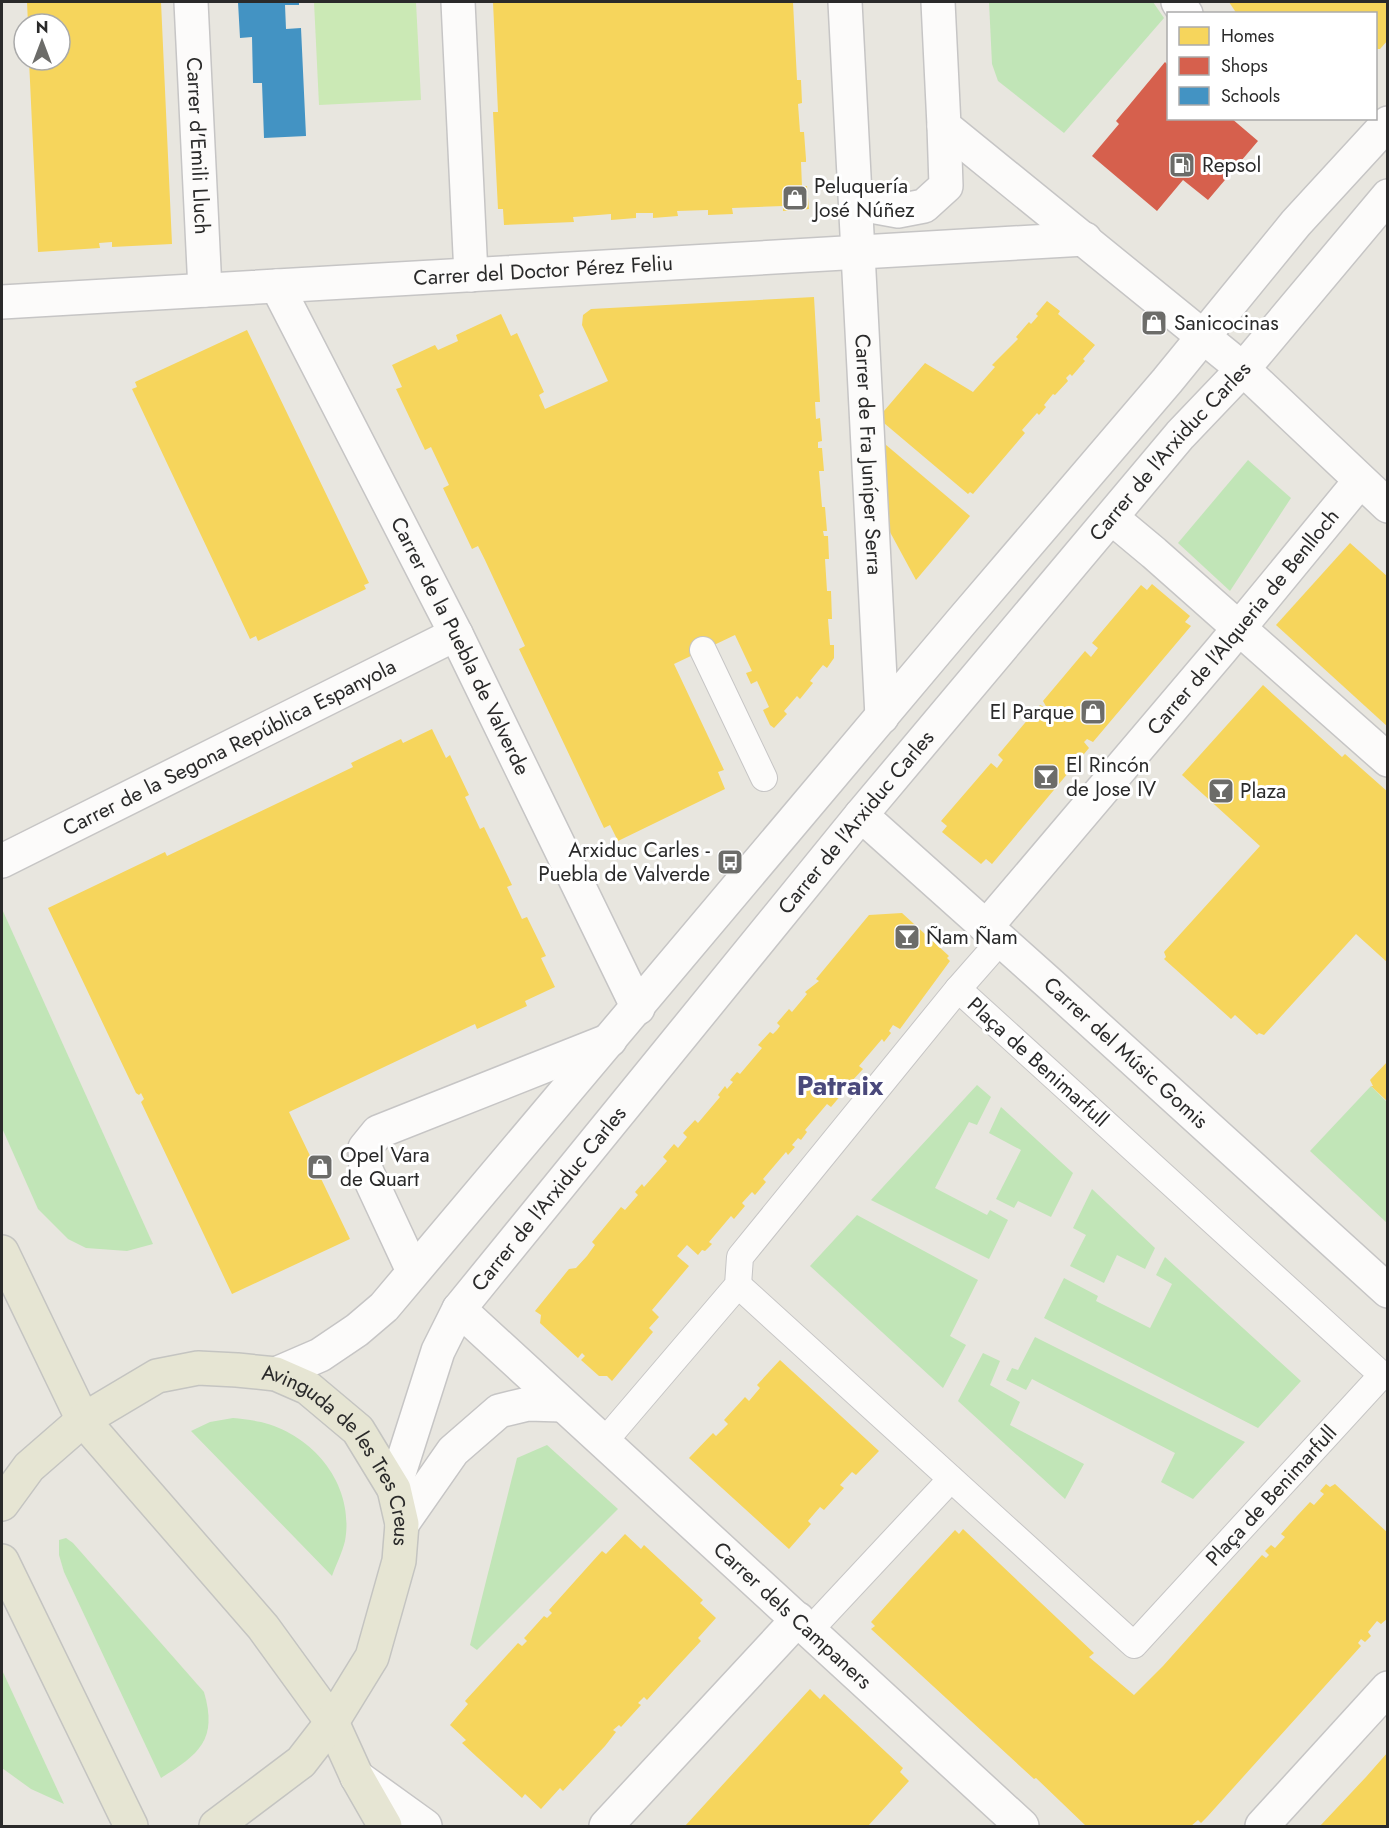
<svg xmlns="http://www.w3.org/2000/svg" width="1389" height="1828" viewBox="0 0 1389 1828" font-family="Jost,sans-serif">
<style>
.green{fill:#c1e5b7}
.pitch{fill:#cbe9b5}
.homes{fill:#f6d55c}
.shops{fill:#d6604d}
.schools{fill:#4393c3}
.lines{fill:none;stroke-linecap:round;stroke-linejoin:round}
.pedestrian-casing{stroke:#c6c5c5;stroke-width:28}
.minor-casing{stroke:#c6c5c5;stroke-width:36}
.tertiary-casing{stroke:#c6c5c5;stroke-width:36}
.secondary-casing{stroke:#c6c5c5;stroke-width:36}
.primary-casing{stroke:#c4c4c1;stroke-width:36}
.pedestrian{stroke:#fcfbfa;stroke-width:26}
.minor{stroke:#fcfbfa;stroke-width:33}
.tertiary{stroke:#fcfbfa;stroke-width:33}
.secondary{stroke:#fcfbfa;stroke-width:33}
.primary{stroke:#e6e5d3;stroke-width:33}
.labels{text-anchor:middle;stroke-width:6;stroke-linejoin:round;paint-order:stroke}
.street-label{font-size:21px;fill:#2a2a2a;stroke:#fff}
.poi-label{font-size:21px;fill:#2a2a2a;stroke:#fff;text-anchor:start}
.district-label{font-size:27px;font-weight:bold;fill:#4a497b;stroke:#fff}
</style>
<rect width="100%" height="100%" fill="#e8e6df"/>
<g class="green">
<path d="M989,2h164l11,16 -100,115 -66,-52 -6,-17z"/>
<path d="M1248,460l43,38 -61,93 -52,-48z"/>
<path d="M2,909l151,335 -26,7 -41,-3 -18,-9 -30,-30 -36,-81z"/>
<path d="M977,1085l14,12 -14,28 -8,-3 -34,66 52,27 3,-5 18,10 -19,39 -118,-59z"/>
<path d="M1371,1086l16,16v121l-77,-72z"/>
<path d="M1001,1107l72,66 -22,44 -33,-16 -4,7 -18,-9 25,-49 -32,-17z"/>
<path d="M1092,1189l63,59 -10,21 -28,-14 -13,28 -34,-17 16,-31 -13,-7z"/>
<path d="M857,1215l121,65 -28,56 16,9 -23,43 -133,-122z"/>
<path d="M1165,1257l136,124 -43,47 -214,-110 20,-40 34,18 -2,5 54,27 22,-44 -16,-9z"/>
<path d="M1035,1337l210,105 -52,57 -32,-17 14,-29 -143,-74 -6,11 -20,-10 6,-12 6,2z"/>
<path d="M983,1353l17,8 -10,24 30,17 -10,23 74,39 -19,35 -107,-98z"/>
<path d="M233,1418c9,1 19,2 28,4 53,13 94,63 84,119 -3,12 -9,24 -13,35l-141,-145 19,-9z"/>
<path d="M547,1445l71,64 -141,141 -7,-5 47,-187z"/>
<path d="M66,1538l7,5 131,149c14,48 -5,62 -43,86l-97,-206 -5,-17v-15z"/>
<path d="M2,1670l62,134 -33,-15 -29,-21z"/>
</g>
<path class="pitch" d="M314,2h102l5,98 -102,5z"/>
<g class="homes">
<path d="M27,2h134l11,242 -60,3v-5l-13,1 1,5 -62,4 -9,-192h31v-36h-32z"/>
<path d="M493,2h300l4,78h4l1,23 -4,1 2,28h4l2,27v3h-5l1,25 5,-1 2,23 -26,2v-5l-51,2 1,6 -25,1v-5l-31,1 1,5 -25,2v-5h-17v5l-25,2v-6l-38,3 1,5 -70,3 -1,-16h-5l-5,-97h5z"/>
<path d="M1229,2h159v38l-8,9h-4v-35h-139z"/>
<path d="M814,297l6,105h-5l1,17 4,-1 2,23 -4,1v6h4l2,23h-5l3,36h3l2,24h-4l1,5h4l1,23h-4l2,32h4l1,28h-4l2,26h4v13l-7,10 -4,-3 -13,16 3,2 -13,16 -3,-3 -13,15 3,3 -13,14 -4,-3 -7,-15 6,-3 -12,-26 -6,3 -5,-11 6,-2 -17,-36 -61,29 50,106 -6,2 7,17 -107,52 -8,-16 -6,3 -85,-179 6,-3 -40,-86 -7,-14 -6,3 -29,-61 6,-3 -18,-38 -6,3 -29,-61 6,-2 -10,-22 43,-20 3,5 20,-9 -2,-6 45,-21 10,22 6,-3 27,59 -5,3 6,14 63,-28 -26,-56 1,-10 8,-6z"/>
<path d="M1047,301l13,10 -2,3 37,31 -12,14 2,2 -13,15 -2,-2 -4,4 2,3 -13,14 -2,-1 -9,11 2,2 -7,8 -2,-2 -15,17 3,3 -52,61 -3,-2 -2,2 -90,-76 47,-55 48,29 22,-25 -3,-2 26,-26 -2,-2 13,-15 2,2 7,-8 -2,-2z"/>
<path d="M247,330l122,253 -5,2 2,4 -108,52 -2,-5 -6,3 -118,-250 5,-2 -2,-5z"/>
<path d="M879,439l91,77 -54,64 -32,-59z"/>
<path d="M1350,543l38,34v150l-112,-102z"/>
<path d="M1152,584l38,32 -5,6 6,4 -98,116 -6,-3 -3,3 5,6 -97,116 -6,-5 -5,5 -39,-32 5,-6 -6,-5 50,-58 6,5 6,-8 -5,-5 42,-50 7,3 -4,-7 42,-50 6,6 7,-9 -6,-5 49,-58 6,5z"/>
<path d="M1263,685l79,72 3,-3 43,38v171l-32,-29 -92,101 -5,-2 -2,2 -22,-20 -4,4 -67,-60 2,-2 -2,-5 96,-106 -78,-71z"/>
<path d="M432,729l14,29 4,-3 19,40 -4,2 15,32 4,-2 28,58 -5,2 15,32 5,-2 19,39 -5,2 14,29 -30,14 2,5 -50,23 -2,-5 -186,88 61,127 -118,55 -91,-192 3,-3 -3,-6 -2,2 -3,-2 -88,-185 117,-56 2,4 157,-75 29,-14 -2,-4 50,-24 2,4z"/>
<path d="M902,913l47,43 -2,2 3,3 -50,68 -7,-4 -4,6 2,2 -7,9 -2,-3 -23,27 4,3 -12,13 -3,-3 -10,12 4,3 -11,13 -4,-3 -22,26 2,2 -6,8 -3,-2 -6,7 3,2 -7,8 -2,-3 -23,27 3,3 -11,13 -3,-3 -10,11 3,3 -11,13 -3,-3 -22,26 3,2 -7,7 -3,-1 -4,5 -11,-10 -10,11 12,10 -37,44 7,7 -10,11 4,4 -41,49 -5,-5h-8l-18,-16 4,-4 -3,-3 -4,5 -38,-35 1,-8 -6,-4 34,-42 7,-1 11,-12 8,-11 -3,-3 10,-12 19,-23 4,3 13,-15 -3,-3 7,-8 2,3 23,-26 -4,-4 11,-13 4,4 9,-11 -4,-4 12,-13 3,3 22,-26 -2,-2 7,-9 2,3 6,-7 -3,-2 7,-8 3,2 22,-26 -4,-3 12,-13 3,2 4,-4 3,-4 -3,-3 12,-14 3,3 15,-18 -2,-2 14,-11 -3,-2 53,-64z"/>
<path d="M1388,1061v41l-17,-16h2l-3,-6z"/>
<path d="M780,1360l99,91 -23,24 -4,-3 -12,13 4,3 -20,22 -4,-3 -12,14 3,3 -22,25 -100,-91 24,-25 3,3 12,-12 -4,-4 21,-23 4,4 11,-13 -3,-3z"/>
<path d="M1326,1484l4,3 5,-3 53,49v85l-7,6 -4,-3 -9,11 3,4 -6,6 -4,-3 -3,4 3,3 -154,171 -6,6 -3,-3 -7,6h-105l-50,-48 -2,1 -163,-150 4,-3 -4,-4 37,-41 47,-51 4,4 4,-5 131,124 -5,4 45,38 29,-29 99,-111 4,3 3,-3 -4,-4 6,-6 4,3 10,-11 -4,-3 16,-18 13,-14 4,3 10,-11 -4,-3z"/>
<path d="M625,1534l16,15 3,-4 15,14 44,41 -3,3 16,15 -18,20 3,3 -27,29 -27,30 -3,-3 -6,6 3,2 -20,22 -2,-2 -6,5 3,2 -11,14 -42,45 -3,-3 -19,21 -16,-15 -3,4 -45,-41 -15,-14 4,-3 -16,-15 18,-21 -3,-3 53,-58 4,3 5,-5 -3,-3 2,-2 18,-20 3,2 5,-5 -3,-3 43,-48 10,-11 4,3z"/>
<path d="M810,1689l10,10 4,-5 79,74 -3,4 9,9 -41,45h-183z"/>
<path d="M1388,1752v74h-68l46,-49z"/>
</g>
<path class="shops" d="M1165,62l3,3v53h63l27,23 -50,59 -25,-20 -26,31 -65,-55 27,-32 -3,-3z"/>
<path class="schools" d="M238,2h61v3h-14l1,24 15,-1 5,108 -42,2 -2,-55h-9l-1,-46 -12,1z"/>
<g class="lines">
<g class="pedestrian-casing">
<g id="pedestrian">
<path d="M703,650l61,128"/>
<path id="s1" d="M738,1285l396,360 248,-270 -424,-386"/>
<path d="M603,1443l135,-158 2,-28 218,-268 43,-49"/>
<path d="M810,1630l141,-151"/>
</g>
</g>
<g class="minor-casing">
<g id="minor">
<path id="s2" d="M191,2l14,288"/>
<path d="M458,2l13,273"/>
<path d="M1178,2l8,12"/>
<path id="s3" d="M277,286l179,348 182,374"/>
<path id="s4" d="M2,302l1083,-63"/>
<path id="s5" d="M861,815l189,169 338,307"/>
<path id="s6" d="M2,861l454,-227"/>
<path id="s7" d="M986,927l235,-277 139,-169"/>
<path d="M413,1271l-47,-101 -1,-22 13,-16 232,-92"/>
<path id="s8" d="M459,1309l563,517"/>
<path d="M402,1524l51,-73 46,-40 29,-7 34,1"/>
<path d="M357,1777l68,49"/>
<path d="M606,1826l192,-207"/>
<path d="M1262,1826l126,-138"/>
</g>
</g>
<g class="tertiary-casing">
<g id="tertiary">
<path id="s9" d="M845,2l37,715"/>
<path d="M938,2l6,124 299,243 145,137"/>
<path d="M855,191l21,16 22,4 26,-5 22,-20 -2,-60"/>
<path d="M1112,518l42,35 234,207"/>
</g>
</g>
<g class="secondary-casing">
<g id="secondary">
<path d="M276,1374l44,-19 37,-25 27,-23 577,-685 206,-241 129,-158 92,-100"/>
<path id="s10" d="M394,1489l44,-138 21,-42 402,-494 319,-380 63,-66 145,-173"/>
</g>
</g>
<g class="primary-casing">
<g id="primary">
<path d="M2,1252l81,168 180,207 69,95 25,55 28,49"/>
<path id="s11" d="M2,1504l27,-37 54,-47 74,-44 41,-8 39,2 39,4 32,14 50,42 36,59 8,35 -3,37 -27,96 -40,65 -31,40 -85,64"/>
<path d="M2,1561l129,265"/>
</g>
</g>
<use href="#pedestrian" class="pedestrian"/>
<use href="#minor" class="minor"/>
<use href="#tertiary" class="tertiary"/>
<use href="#secondary" class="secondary"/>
<use href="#primary" class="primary"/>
</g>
<defs>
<g id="fuel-square" transform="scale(1.35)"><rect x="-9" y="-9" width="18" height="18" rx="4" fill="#6c6c69" stroke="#fff"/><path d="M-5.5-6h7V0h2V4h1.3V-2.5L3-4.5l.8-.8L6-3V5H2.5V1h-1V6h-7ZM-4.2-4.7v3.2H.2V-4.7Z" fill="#fff"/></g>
<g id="shop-square" transform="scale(1.35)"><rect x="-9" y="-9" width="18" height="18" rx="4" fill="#6c6c69" stroke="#fff"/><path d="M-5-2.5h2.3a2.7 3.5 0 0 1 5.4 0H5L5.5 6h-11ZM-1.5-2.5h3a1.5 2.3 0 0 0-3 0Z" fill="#fff"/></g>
<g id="bar-square" transform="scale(1.35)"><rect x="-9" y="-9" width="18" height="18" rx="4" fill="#6c6c69" stroke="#fff"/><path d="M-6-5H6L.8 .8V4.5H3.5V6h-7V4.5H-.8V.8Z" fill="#fff"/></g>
<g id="bus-square" transform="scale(1.35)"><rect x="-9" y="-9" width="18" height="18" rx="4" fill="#6c6c69" stroke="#fff"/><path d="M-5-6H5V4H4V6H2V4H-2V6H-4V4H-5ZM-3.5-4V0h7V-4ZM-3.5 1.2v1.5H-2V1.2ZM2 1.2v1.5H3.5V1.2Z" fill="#fff"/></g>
</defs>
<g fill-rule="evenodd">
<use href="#fuel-square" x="1182" y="165"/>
<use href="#shop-square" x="795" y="198"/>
<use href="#shop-square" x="1154" y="323"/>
<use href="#shop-square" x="1093" y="712"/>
<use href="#bar-square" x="1046" y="777"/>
<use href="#bar-square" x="1221" y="791"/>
<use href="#bus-square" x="730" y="862"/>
<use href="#bar-square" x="907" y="937"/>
<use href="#shop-square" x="320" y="1167"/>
</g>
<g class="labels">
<g class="street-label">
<text dy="7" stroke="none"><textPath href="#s2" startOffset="144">Carrer d'Emili Lluch</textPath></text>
<text dy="7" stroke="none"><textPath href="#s4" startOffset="542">Carrer del Doctor Pérez Feliu</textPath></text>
<text dy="7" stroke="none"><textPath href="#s10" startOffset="1306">Carrer de l'Arxiduc Carles</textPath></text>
<text dy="7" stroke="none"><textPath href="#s9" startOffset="453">Carrer de Fra Juníper Serra</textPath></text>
<text dy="7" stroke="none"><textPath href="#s7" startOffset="399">Carrer de l'Alqueria de Benlloch</textPath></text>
<text dy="7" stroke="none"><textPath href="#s3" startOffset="404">Carrer de la Puebla de Valverde</textPath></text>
<text dy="7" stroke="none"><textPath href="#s6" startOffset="254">Carrer de la Segona República Espanyola</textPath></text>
<text dy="7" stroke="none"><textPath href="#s10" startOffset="820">Carrer de l'Arxiduc Carles</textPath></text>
<text dy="7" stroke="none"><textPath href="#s5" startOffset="356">Carrer del Músic Gomis</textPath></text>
<text transform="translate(1038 1062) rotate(42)" y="7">Plaça de Benimarfull</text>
<text dy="7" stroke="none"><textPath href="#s10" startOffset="334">Carrer de l'Arxiduc Carles</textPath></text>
<text dy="7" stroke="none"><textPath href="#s11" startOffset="430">Avinguda de les Tres Creus</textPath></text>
<text dy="7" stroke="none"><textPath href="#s1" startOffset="738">Plaça de Benimarfull</textPath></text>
<text dy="7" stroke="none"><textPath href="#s8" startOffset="453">Carrer dels Campaners</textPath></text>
</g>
<g class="poi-label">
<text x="1202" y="172">Repsol</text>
<text x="814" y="193">Peluquería<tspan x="814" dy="24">José Núñez</tspan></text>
<text x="1174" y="330">Sanicocinas</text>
<text x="1074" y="719" text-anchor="end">El Parque</text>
<text x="1066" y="772">El Rincón<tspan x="1066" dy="24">de Jose IV</tspan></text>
<text x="1240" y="798">Plaza</text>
<text x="710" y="857" text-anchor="end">Arxiduc Carles -<tspan x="710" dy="24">Puebla de Valverde</tspan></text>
<text x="926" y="944">Ñam Ñam</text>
<text x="340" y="1162">Opel Vara<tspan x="340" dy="24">de Quart</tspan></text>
</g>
<g class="district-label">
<text x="840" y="1095">Patraix</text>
</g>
</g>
<rect width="1389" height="1828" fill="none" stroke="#2a2a2a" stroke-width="6"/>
<rect x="1167" y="12" width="210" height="108" fill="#ffffff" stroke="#aaaaaa" stroke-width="1.5"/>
<rect x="1179" y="27" width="30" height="18" fill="#f6d55c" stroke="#aaaaaa" stroke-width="1.5"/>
<text x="1221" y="42" font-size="18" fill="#2a2a2a">Homes</text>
<rect x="1179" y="57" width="30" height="18" fill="#d6604d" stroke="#aaaaaa" stroke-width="1.5"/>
<text x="1221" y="72" font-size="18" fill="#2a2a2a">Shops</text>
<rect x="1179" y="87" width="30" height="18" fill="#4393c3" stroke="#aaaaaa" stroke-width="1.5"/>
<text x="1221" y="102" font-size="18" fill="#2a2a2a">Schools</text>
<g transform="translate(42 42)"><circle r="28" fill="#ffffff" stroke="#aaaaaa" stroke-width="1.5"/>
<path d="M0-4.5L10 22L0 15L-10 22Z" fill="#6c6c69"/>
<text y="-9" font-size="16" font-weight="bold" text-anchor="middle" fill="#2a2a2a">N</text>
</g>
</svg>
